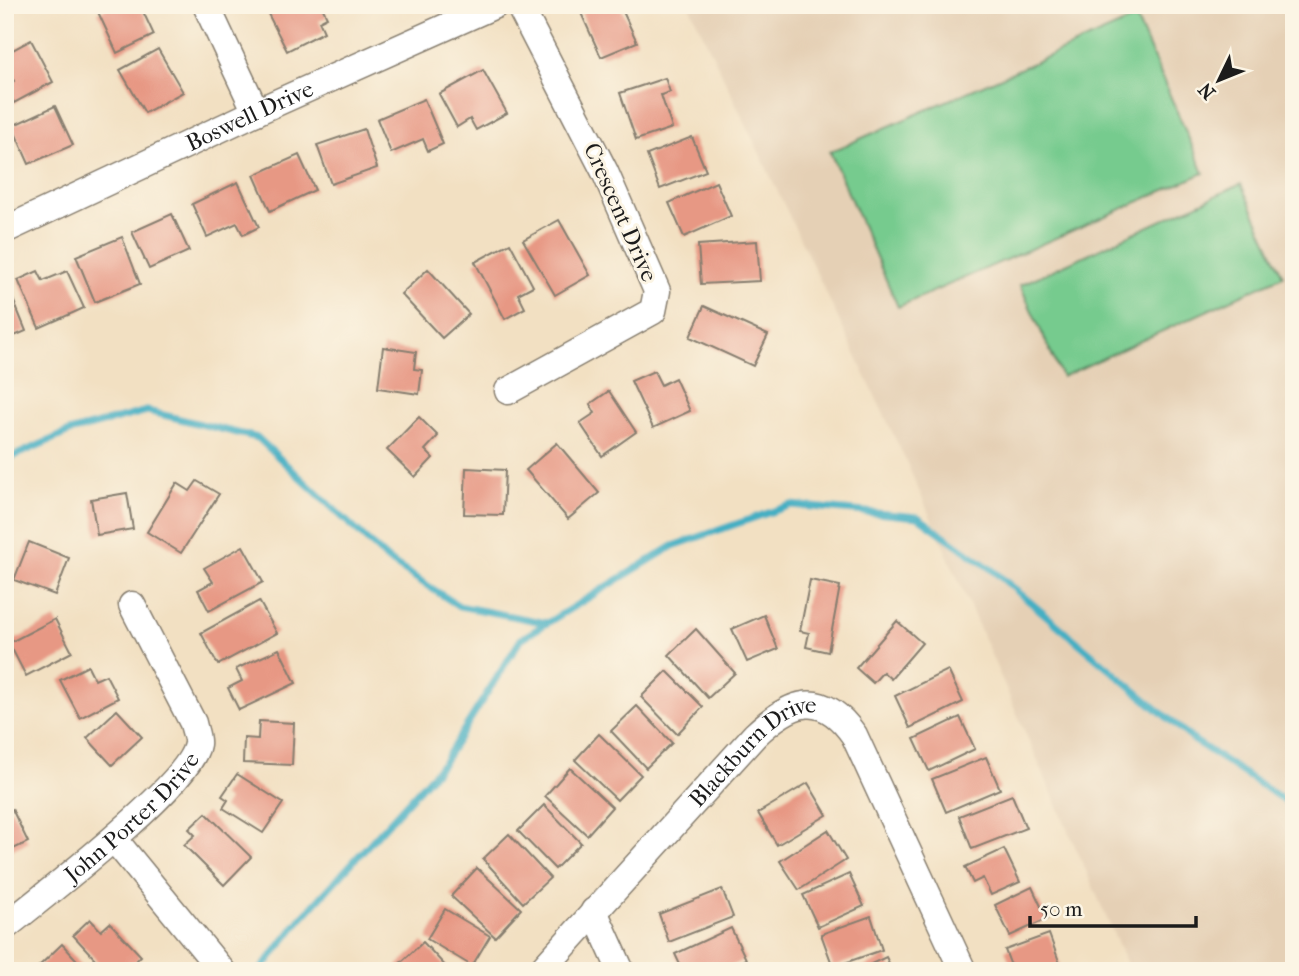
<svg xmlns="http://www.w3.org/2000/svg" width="1299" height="976" viewBox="0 0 1299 976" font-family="'IM FELL French Canon',serif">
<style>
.built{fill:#e5d0b5}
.green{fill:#76cb8e;stroke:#497455;stroke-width:2}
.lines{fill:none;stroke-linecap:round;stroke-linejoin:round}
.stream{stroke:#45afc3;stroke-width:7}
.building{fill:#e79884}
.street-casing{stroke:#877e6f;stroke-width:29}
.street{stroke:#fff;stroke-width:26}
.labels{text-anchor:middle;stroke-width:6;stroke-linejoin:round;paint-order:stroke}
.street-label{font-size:23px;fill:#1c1c1c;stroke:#fcf5e5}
</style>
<rect width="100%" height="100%" fill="#fcf5e5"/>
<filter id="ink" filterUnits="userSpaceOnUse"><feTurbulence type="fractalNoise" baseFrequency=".0143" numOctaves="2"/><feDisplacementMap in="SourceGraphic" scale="14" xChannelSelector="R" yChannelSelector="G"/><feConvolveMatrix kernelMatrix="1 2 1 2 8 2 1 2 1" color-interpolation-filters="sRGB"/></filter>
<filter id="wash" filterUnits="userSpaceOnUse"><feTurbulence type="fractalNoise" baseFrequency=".00686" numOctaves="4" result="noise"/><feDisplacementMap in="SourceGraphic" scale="28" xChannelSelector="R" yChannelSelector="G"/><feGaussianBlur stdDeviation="1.57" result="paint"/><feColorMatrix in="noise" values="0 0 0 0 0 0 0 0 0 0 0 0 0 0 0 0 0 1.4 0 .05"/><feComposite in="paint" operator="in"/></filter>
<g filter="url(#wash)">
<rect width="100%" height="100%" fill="#f2e0c2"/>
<path class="built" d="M689,5h605v966h-164l-224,-510z"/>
<g class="green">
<path d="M1136,18l68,155 -306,134 -68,-155z"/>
<path d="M1241,184l42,92 -221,101 -42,-92z"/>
</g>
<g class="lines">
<g class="stream">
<path d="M5,460l64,-28 78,-21 111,27 130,122 71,46 88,17"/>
<path d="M260,971l40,-51 143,-157 78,-124 152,-93 118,-41 127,12 73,52 204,172 99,66"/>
</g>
</g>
<g id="blocks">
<g class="building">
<path d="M113,5h27l14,30 -37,18 -19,-41z"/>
<path d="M321,5l6,12 -8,4 5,11 -37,19 -23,-45z"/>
<path d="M598,5h22l17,37 -36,15 -20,-44z"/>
<path d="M31,40l22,42 -39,21 -9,-16 9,-6 -9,-16v-11z"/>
<path d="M158,49l25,43 -38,21 -25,-43z"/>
<path d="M483,70l24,43 -31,17 -6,-11 -13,8 -18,-33z"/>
<path d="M665,78l5,14 -9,3 11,33 -36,12 -16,-47z"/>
<path d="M424,99l19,45 -15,7 -5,-12 -32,14 -14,-34z"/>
<path d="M55,106l18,39 -44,19 -17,-38z"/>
<path d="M364,129l13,39 -46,16 -14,-39z"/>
<path d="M692,137l14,34 -46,18 -13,-34z"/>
<path d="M299,155l16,35 -45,21 -16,-36z"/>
<path d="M238,182l21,45 -16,8 -6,-12 -30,14 -15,-33z"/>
<path d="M716,182l15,34 -47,21 -15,-34z"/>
<path d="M172,214l17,37 -40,18 -17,-37z"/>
<path d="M559,220l31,55 -35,20 -32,-55z"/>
<path d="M122,237l18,47 -45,18 -19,-46z"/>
<path d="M757,241l3,40 -59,3 -3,-39z"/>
<path d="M510,243l23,43 -15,8 7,14 -20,11 -30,-57z"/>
<path d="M428,269l41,45 -27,24 -41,-44z"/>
<path d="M38,271l5,10 24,-10 17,37 -45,20 -21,-48z"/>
<path d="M8,287l18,44 -21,9v-52z"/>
<path d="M704,306l64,29 -15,31 -63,-29z"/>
<path d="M383,347l33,5 -2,17 8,1 -3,24 -41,-6z"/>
<path d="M654,371l7,14 14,-7 15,33 -37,17 -22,-47z"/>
<path d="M609,391l27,41 -34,24 -22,-33 15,-10 -5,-9z"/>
<path d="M419,417l19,19 -13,14 8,8 -18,19 -28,-27z"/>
<path d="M557,443l42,50 -31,26 -42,-49z"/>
<path d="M466,468l39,2 -2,45 -39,-1z"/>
<path d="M197,481l22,13 -38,59 -34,-21 30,-49 13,8z"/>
<path d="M127,493l6,36 -36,6 -6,-36z"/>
<path d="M29,542l40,16 -14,37 -41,-15z"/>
<path d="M243,546l20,36 -54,29 -11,-21 15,-8 -9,-14z"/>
<path d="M810,580l30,6 -12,66 -22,-5 3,-14 -9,-2z"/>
<path d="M259,601l18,32 -59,32 -17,-32z"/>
<path d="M764,615l14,34 -31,13 -15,-33z"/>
<path d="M55,619l17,33 -46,24 -17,-33z"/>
<path d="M897,621l25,22 -31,36 -8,-7 -10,11 -17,-15z"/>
<path d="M696,629l39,44 -27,25 -39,-43z"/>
<path d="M279,649l17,34 -57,27 -11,-22 14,-7 -6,-12z"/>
<path d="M88,666l7,14 11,-5 12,23 -38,20 -20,-38z"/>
<path d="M948,670l15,32 -53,26 -15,-32z"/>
<path d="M667,671l36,36 -26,27 -36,-37z"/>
<path d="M637,706l35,37 -26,25 -35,-37z"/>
<path d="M117,710l25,27 -30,28 -25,-27z"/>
<path d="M960,717l15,32 -46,22 -15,-32z"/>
<path d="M259,721l35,2 -2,42 -49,-2 1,-25 14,1z"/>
<path d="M599,734l42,41 -24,25 -42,-40z"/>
<path d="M986,757l14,32 -54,23 -14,-33z"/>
<path d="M570,768l42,39 -25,28 -42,-39z"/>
<path d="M237,774l46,29 -20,30 -40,-25 5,-8 -6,-4z"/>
<path d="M808,783l19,32 -50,30 -19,-32z"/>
<path d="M1012,795l14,33 -54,21 -13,-33z"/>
<path d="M544,805l37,38 -26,26 -37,-38z"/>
<path d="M12,809l16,33 -23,11v-41z"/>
<path d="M206,813l45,44 -27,28 -40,-40 11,-10 -6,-6z"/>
<path d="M828,830l18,30 -47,30 -19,-29z"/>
<path d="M509,834l41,44 -27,25 -40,-44z"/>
<path d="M1004,849l16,33 -29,13 -8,-17 -10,5 -8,-16z"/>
<path d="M477,868l44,41 -26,28 -44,-41z"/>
<path d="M849,874l15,32 -46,21 -15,-32z"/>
<path d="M1032,887l15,32 -37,17 -15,-31z"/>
<path d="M722,889l11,28 -64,25 -10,-28z"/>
<path d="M445,909l45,27 -18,30 -45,-27z"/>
<path d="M871,916l11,34 -49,17 -12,-33z"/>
<path d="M90,919l11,12 9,-8 31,33 -15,15h-20l-33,-36z"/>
<path d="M731,928l15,31 -24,12h-39l-8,-17z"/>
<path d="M1049,934l11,30 -17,7h-30l-8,-21z"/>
<path d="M423,942l27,29h-52l-3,-3z"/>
<path d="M62,944l25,27h-50l-1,-2z"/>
<path d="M886,957l7,14h-37z"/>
</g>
</g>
</g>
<g filter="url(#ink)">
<use href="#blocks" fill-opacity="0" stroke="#877e6f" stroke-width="2"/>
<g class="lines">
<g class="street-casing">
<g id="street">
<path d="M206,5l50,107"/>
<path id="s1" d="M5,230l251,-118 239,-107"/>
<path d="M508,391l145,-80 4,-20 -52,-119 -86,-167"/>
<path d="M114,839l108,132"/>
<path d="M594,911l27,60"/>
<path id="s2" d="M5,927c36,-29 186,-143 192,-183 1,-6 -3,-15 -4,-21l-61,-118"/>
<path id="s3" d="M541,971l214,-236c36,-34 66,-47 99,0l109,236"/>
</g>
</g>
<use href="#street" class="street"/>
</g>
</g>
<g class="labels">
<g class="street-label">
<text dy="8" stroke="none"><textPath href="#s1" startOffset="270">Boswell Drive</textPath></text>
<text transform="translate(621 212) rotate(66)" y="8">Crescent Drive</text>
<text dy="8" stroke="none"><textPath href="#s3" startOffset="308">Blackburn Drive</textPath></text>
<text dy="8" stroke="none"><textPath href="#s2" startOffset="168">John Porter Drive</textPath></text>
</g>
</g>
<rect width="1299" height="976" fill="none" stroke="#fcf5e5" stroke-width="28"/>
<g transform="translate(1219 80) rotate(227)" stroke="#fcf5e5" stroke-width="5" paint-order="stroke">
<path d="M0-5L12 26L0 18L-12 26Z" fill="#1c1c1c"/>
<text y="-10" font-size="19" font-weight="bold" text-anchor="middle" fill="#1c1c1c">N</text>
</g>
<path d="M1030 916v10h166v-10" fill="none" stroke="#1c1c1c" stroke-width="3.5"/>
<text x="1040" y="916" font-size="21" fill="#1c1c1c" stroke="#fcf5e5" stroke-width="5" paint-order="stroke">50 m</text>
</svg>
